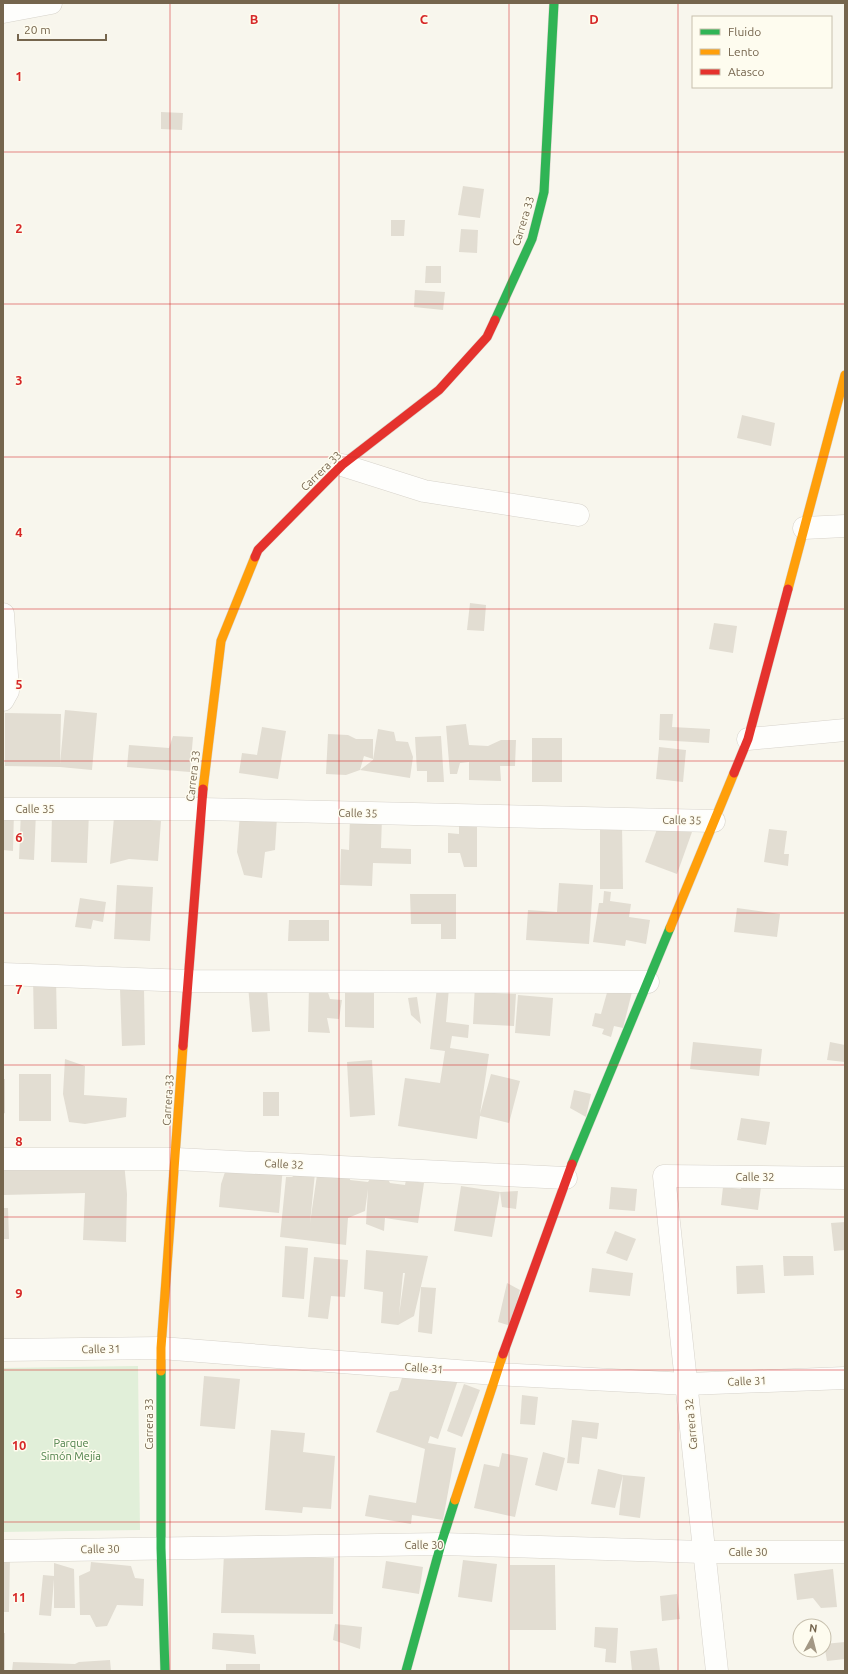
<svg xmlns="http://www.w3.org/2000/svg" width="848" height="1674" viewBox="0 0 848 1674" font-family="Ubuntu,sans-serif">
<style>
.green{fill:#e1efd9}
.building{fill:#e2ddd2;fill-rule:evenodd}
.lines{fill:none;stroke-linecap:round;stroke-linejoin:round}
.street-casing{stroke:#d7d3cb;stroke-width:23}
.fast-casing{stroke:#d8d3cb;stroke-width:10}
.slow-casing{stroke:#d8d3cb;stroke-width:10}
.jam-casing{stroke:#d8d3cb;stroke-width:10}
.street{stroke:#fefefc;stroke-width:22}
.fast{stroke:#30b455;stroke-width:9}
.slow{stroke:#ff9f0a;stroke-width:9}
.jam{stroke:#e5322d;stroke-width:9}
.grid{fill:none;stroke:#d62828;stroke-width:1;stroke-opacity:0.55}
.labels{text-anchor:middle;stroke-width:3;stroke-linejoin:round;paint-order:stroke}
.street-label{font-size:11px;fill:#75654d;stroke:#fefcef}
.park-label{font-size:11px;fill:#4d8049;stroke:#fefcef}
.grid-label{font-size:13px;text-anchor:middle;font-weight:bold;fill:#d62828;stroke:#fefcef;stroke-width:3;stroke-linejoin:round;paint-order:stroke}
</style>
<rect width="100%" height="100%" fill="#f8f6ed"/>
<path class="green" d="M138,1366l2,164 -137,2v-164z"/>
<g class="building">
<path d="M161,112l22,1 -1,17 -21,-1z"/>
<path d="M463,186l21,3 -4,29 -22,-3z"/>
<path d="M391,220h14l-1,16h-13z"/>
<path d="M461,229l17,1 -1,23 -18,-1z"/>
<path d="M426,266h15v17h-16z"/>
<path d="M415,290l30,2 -2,18 -29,-3z"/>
<path d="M742,415l33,8 -4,23 -34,-8z"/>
<path d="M470,603l16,2 -2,26 -17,-1z"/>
<path d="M714,623l23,3 -4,27 -24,-4z"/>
<path d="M65,710l32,3 -5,57 -32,-3 -55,-1v-53l56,1 -1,50z"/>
<path d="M660,714h13l-1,13 38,2 -1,14 -50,-3z"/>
<path d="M466,724l3,21 19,1 13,-6h15l-1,26h-15l1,15 -32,-1v-18l-9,1 -3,11h-7l-4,-48z"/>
<path d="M262,727l24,4 -8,48 -39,-6 3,-20 15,2z"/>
<path d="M378,729l16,3 2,9 12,1 5,15 -3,21 -50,-8 -14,5 -20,-1 2,-40 20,1 8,4h17v20l-9,-3 -4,14 13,-10z"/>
<path d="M173,736l20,1 -3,35 -63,-5 2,-22 40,3z"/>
<path d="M441,736l3,46h-17v-11h-10l-2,-34z"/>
<rect x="532" y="738" width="30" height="44"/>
<path d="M659,747l27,3 -3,32 -27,-3z"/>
<path d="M14,811l-1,40 -10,-1v-38z"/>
<path d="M21,811l15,1 -2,48 -15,-1z"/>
<path d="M52,812h37l-2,51 -36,-1z"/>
<path d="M240,814l37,3 -2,33 -10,2 -3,26 -18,-3 -7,-23z"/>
<path d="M350,816l32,1 -1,31 30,1v15l-38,-1 -1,23 -32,-1 1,-36 8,1z"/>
<path d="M114,817l47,4 -3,40 -29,-2 -19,5z"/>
<path d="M459,820l18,1v46h-13l-4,-14h-12v-20l11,1z"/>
<path d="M660,821l32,11 -15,42 -32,-12z"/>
<path d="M600,824h22l1,65h-23z"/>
<path d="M769,829l18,2 -3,23h5l-1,12 -24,-4z"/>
<path d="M559,883l34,2 -4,59 -63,-4 2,-30 29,2z"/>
<path d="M117,885l36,2 -3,54 -36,-2z"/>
<path d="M604,891l7,1 -1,9 21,3 -2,13 21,3 -4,24 -20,-4 -1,6 -32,-4 6,-39h4z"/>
<path d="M410,894h46v45h-15v-15h-30z"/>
<path d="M80,898l26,4 -3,20 -10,-2 -2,9 -16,-2z"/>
<path d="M737,908l43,6 -3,23 -43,-5z"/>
<path d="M289,920h40v21h-41z"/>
<path d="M33,977h23l1,52h-23z"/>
<path d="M610,982l23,6 -10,40 -9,-2 -3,11 -9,-3 2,-5 -12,-3 3,-13 6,1z"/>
<path d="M475,984l19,1v8l22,1 -2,32 -41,-2z"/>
<path d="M248,985l19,4 3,42 -18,1z"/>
<path d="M309,986h17l4,13 12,1 -3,19 -12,-1 3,15 -22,-1z"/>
<path d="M345,987h29v41l-29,-1z"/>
<path d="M437,987l12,1 -3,34 23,3 -1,13 -16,-2 -2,12 39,6 -9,60 11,-40 29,7 -11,42 -29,-7 -3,23 -79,-13 7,-48 35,5 5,-32 -15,-2z"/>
<path d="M144,988l1,57 -23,1 -2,-57z"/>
<path d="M518,995l35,3 -3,38 -35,-3z"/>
<path d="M417,997l4,27 -10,-9 -3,-17z"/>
<path d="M693,1042l69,7 -3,27 -69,-7z"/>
<path d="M830,1042l15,3v17l-18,-2z"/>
<path d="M65,1059l20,7 -1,29 43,3 -1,19 -41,7 -16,-2 -6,-28z"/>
<path d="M372,1060l3,55 -25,2 -3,-55z"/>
<rect x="19" y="1074" width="32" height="47"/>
<path d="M3,1079h2v34l-2,1z"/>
<path d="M574,1090l17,4 -5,23 -16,-9z"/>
<rect x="263" y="1092" width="16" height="24"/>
<path d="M741,1118l29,4 -4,23 -29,-5z"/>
<path d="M3,1160l121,2 3,32 -1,48 -43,-2 2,-47 -82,2z"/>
<path d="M227,1166h56l-4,47 -60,-6 2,-23z"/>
<path d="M300,1171l15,2 -5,50 7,-48 34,-4 -1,9 18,2 5,-8 13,2 4,7 15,2 1,-5 18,3 -6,40 -33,-5 -1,13 -18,-7 2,-35 -3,22 -17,7 -2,27 -66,-8 6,-60h6z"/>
<path d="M741,1185l20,2 -3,23 -37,-5 2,-18 18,2z"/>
<path d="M461,1186l39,6 -8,45 -38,-6z"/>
<path d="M611,1187l26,2 -2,22 -26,-2z"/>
<path d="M518,1191l-2,18 -14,-2 -2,-15z"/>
<path d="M3,1208h5l1,31h-6z"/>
<path d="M845,1222v28l-11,1 -3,-28z"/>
<path d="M615,1231l21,8 -9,22 -21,-8z"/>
<path d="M285,1246l23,2 -4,51 -22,-2z"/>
<path d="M366,1250l62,6 -14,60 -16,9 -17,-2 2,-31 -19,-3zM403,1273h2l-6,42z"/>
<path d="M783,1256h30l1,19 -30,1z"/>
<path d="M314,1257l34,3 -3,37 -14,-1 -3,23 -20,-2z"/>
<path d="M763,1265l2,28 -28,1 -1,-28z"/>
<path d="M592,1268l41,5 -3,23 -41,-4z"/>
<path d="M507,1283l13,7 -9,36 -13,-4z"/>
<path d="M421,1287l15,1 -4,46 -14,-2z"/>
<path d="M429,1370l29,10 -20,59 -8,-3 -2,7 28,5 -13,72 -31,-5 -1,9 -46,-8 4,-21 47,8 9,-54 -49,-17 14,-40 8,-2 6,-18 22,8z"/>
<path d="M204,1376l36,3 -5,50 -35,-3z"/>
<path d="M464,1384l16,6 -18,47 -15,-6z"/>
<path d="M522,1395l16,2 -3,28 -15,-1z"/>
<path d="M572,1420l27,3 -2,16 -15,-2 -3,27 -12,-1z"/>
<path d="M271,1430l34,3 -2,19 32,4 -4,53 -28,-2 -1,6 -37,-3z"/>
<path d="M543,1452l22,6 -8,33 -22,-6z"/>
<path d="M502,1453l26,5 -13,59 -41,-9 10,-44 15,3z"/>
<path d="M598,1469l25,6 22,2 -5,41 -21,-3 4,-40 -8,33 -24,-4z"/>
<path d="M224,1554l110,4 -1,56 -112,-1z"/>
<path d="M3,1557h7l-1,55h-6z"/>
<path d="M463,1560l34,4 -5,38 -34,-5z"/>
<path d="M386,1561l37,6 -4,27 -37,-6z"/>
<path d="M91,1562l40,4 4,12 9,1 -1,27 -26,-1 -10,21 -11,1 -6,-12h-10l-1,-39 11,-5z"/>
<path d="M54,1563l20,6 1,39h-21v-29l-3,37 -12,-1 4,-40 11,1z"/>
<path d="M510,1565h45l1,65h-46z"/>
<path d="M833,1569l4,38 -16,1 -8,-10 -16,2 -3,-26z"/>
<path d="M677,1594l3,25 -18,2 -2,-25z"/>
<path d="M335,1624l27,3 -2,22 -27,-9z"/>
<path d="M595,1627l23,1 -2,35 -11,-1 1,-13 -12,-2z"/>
<rect x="3" y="1633" width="2" height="38"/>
<path d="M213,1633l41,2 2,19 -44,-5z"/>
<path d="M845,1642v17l-18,2 -3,-17z"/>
<path d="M657,1648l3,23h-28l-2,-20z"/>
<path d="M110,1660l1,11h-99l1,-9 62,2 4,-2z"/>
<rect x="226" y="1664" width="34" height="7"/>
</g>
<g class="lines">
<g class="street-casing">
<g id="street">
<path d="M3,12l48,-9"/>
<path d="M342,465l82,26 154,24"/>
<path d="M804,528l41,-2"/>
<path d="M3,614l5,77 -5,9"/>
<path d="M748,739l97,-9"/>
<path d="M3,809h198l513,12"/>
<path d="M3,974l186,7 459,1"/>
<path d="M3,1159h173l390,19"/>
<path d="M3,1350l158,-2 335,26 191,10 158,-6"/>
<path d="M3,1551l438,-7 262,8h142"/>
<path d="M717,1671l-53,-495 181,2"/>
</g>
</g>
<g class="fast-casing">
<g id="fast">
<path d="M495,320l37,-81 12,-47 10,-189"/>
<path d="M572,1164l98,-236"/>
<path d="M161,1371v177l4,123"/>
<path d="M406,1671l35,-127 14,-44"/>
</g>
</g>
<g class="slow-casing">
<g id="slow">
<path d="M788,589l57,-214"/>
<path d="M203,789l18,-148 34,-84"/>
<path d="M670,928l64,-155"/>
<path d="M161,1371v-23l22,-302"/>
<path d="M455,1500l48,-146"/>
</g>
</g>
<g class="jam-casing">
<g id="jam">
<path d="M255,557l3,-7 84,-85 97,-75 48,-53 8,-17"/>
<path d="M734,773l14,-34 40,-150"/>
<path d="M183,1046l20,-257"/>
<path d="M503,1354l69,-190"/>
</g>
</g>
<use href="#street" class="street"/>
<use href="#fast" class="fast"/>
<use href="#slow" class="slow"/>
<use href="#jam" class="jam"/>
</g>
<path class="grid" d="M170,3v1668M339,3v1668M509,3v1668M678,3v1668M3,152h842M3,304h842M3,457h842M3,609h842M3,761h842M3,913h842M3,1065h842M3,1217h842M3,1370h842M3,1522h842"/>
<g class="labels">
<g class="street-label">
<text transform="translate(523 221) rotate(-73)" y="4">Carrera 33</text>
<text transform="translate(321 471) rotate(-44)" y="4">Carrera 33</text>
<text transform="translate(193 776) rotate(-83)" y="4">Carrera 33</text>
<text x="35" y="813">Calle 35</text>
<text transform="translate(358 813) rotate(1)" y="4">Calle 35</text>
<text transform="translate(682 820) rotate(1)" y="4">Calle 35</text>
<text transform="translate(168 1100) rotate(-86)" y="4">Carrera 33</text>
<text transform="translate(284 1164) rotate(3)" y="4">Calle 32</text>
<text x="755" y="1181">Calle 32</text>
<text transform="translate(101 1349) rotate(-1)" y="4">Calle 31</text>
<text transform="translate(424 1368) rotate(4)" y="4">Calle 31</text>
<text transform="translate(747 1381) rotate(-2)" y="4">Calle 31</text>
<text transform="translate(149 1424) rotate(-90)" y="4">Carrera 33</text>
<text transform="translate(691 1424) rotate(-95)" y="4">Carrera 32</text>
<text x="424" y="1549">Calle 30</text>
<text transform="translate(100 1549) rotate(-1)" y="4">Calle 30</text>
<text x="748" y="1556">Calle 30</text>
</g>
<g class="park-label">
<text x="71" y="1447">Parque<tspan x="71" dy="13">Simón Mejía</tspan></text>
</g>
</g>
<g class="grid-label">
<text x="254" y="24">B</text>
<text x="424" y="24">C</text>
<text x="594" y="24">D</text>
<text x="19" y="81">1</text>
<text x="19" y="233">2</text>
<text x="19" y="385">3</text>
<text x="19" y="537">4</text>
<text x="19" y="689">5</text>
<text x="19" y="842">6</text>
<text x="19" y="994">7</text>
<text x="19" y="1146">8</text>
<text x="19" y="1298">9</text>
<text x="19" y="1450">10</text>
<text x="19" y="1602">11</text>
</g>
<rect width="848" height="1674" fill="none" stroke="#75654d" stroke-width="8"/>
<rect x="692" y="16" width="140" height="72" fill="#fefcef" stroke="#c7c0ae"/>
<rect x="700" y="29" width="20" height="6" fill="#30b455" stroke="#c7c0ae"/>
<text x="728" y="36" font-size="12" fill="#75654d">Fluido</text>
<rect x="700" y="49" width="20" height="6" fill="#ff9f0a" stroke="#c7c0ae"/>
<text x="728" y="56" font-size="12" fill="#75654d">Lento</text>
<rect x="700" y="69" width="20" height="6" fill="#e5322d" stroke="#c7c0ae"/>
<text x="728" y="76" font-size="12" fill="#75654d">Atasco</text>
<g transform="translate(812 1638) rotate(7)"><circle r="19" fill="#fefcef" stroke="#c7c0ae"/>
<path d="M0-3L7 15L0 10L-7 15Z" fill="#a39885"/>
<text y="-6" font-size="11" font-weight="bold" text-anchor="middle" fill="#75654d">N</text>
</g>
<path d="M18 34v6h88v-6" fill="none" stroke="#75654d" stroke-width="2"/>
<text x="24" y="34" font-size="12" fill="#75654d" stroke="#fefcef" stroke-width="3" paint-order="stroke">20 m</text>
</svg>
